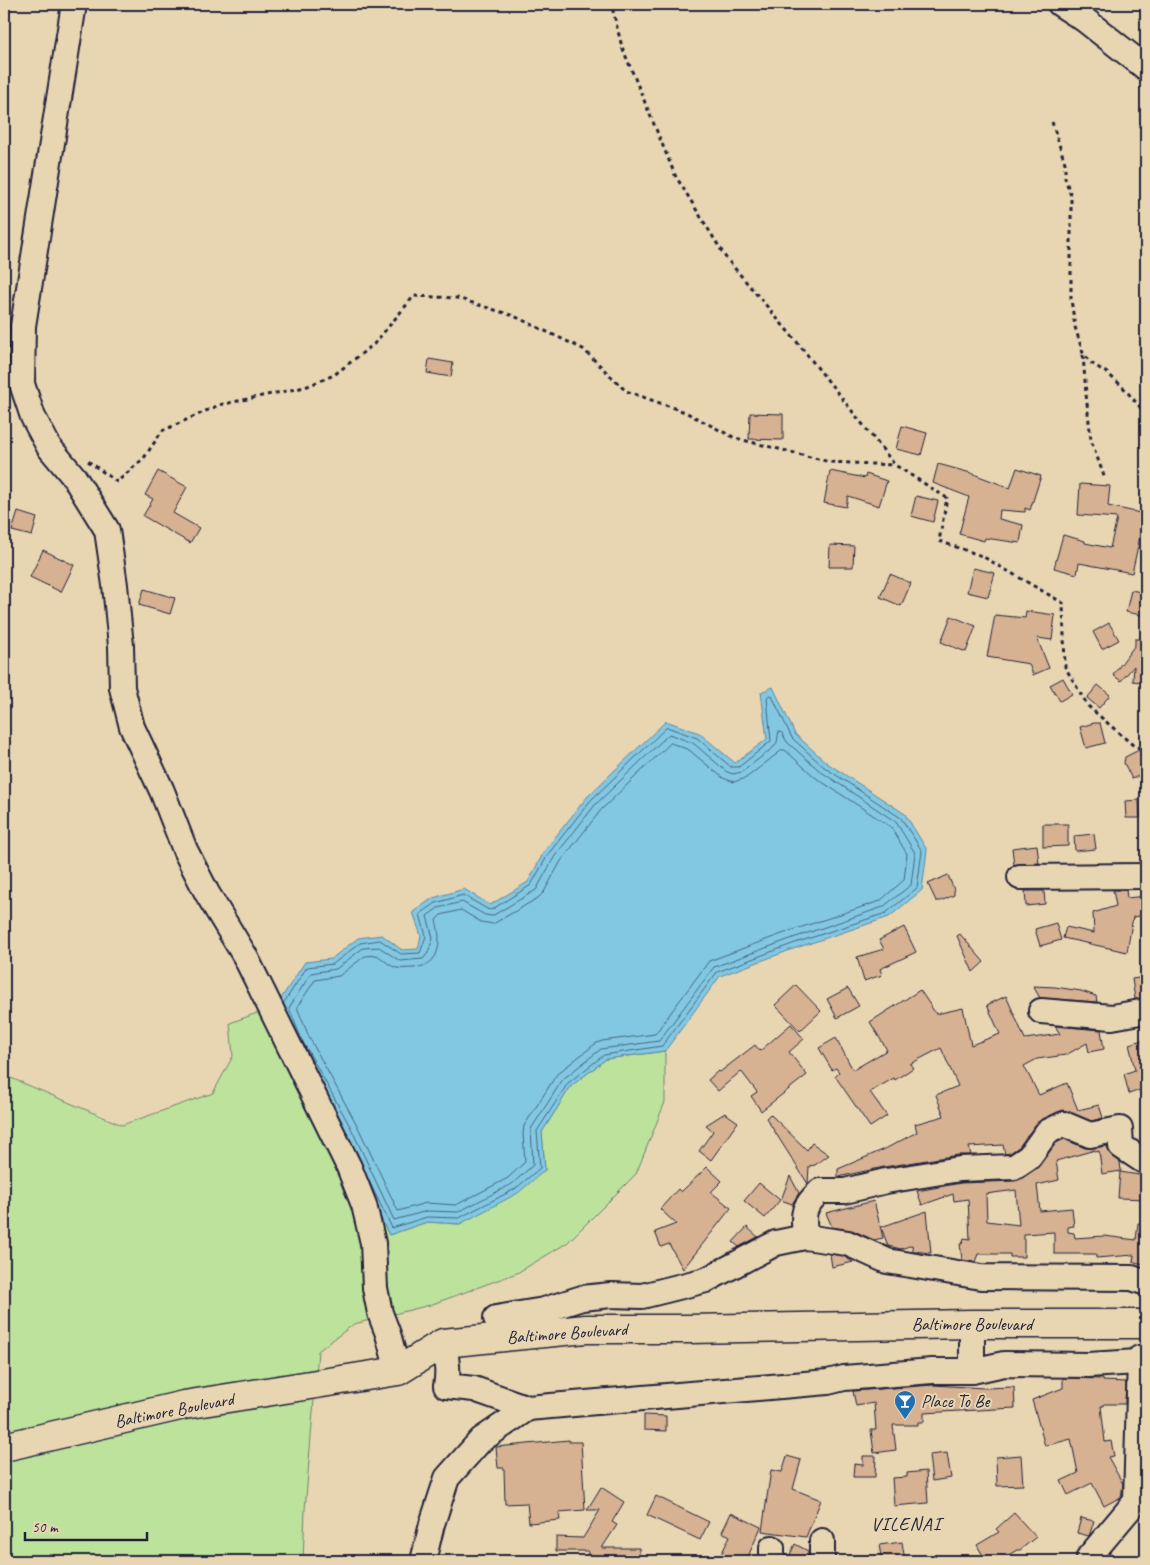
<svg xmlns="http://www.w3.org/2000/svg" width="1150" height="1565" viewBox="0 0 1150 1565" font-family="Caveat,sans-serif">
<style>
.green{fill:#bce29c;stroke:#6f826c}
.water{fill:#82c8e3;stroke:#5c86a0}
.lines{fill:none;stroke-linecap:round;stroke-linejoin:round}
.shore{stroke:#48647e;stroke-width:1}
.building{fill:#d6b192;stroke:#22223b;fill-rule:evenodd}
.minor-casing{stroke:#22223b;stroke-width:28}
.highway-casing{stroke:#22223b;stroke-width:31}
.path{stroke:#22223b;stroke-width:3;stroke-dasharray:4 4;stroke-linecap:butt}
.minor{stroke:#e8d6b3;stroke-width:24}
.highway{stroke:#e8d6b3;stroke-width:28}
.labels{text-anchor:middle;stroke-width:4;stroke-linejoin:round;paint-order:stroke}
.street-label{font-size:18px;fill:#22223b;stroke:#e8d6b3}
.poi-label{font-size:18px;fill:#22223b;stroke:#e8d6b3;text-anchor:start}
.neighbourhood-label{font-size:19px;letter-spacing:1px;fill:#22223b;stroke:#e8d6b3}
</style>
<rect width="100%" height="100%" fill="#e8d6b3"/>
<filter id="ink" filterUnits="userSpaceOnUse"><feTurbulence type="fractalNoise" baseFrequency=".02" numOctaves="2"/><feDisplacementMap in="SourceGraphic" scale="10" xChannelSelector="R" yChannelSelector="G"/><feConvolveMatrix kernelMatrix="1 2 1 2 8 2 1 2 1" color-interpolation-filters="sRGB"/></filter>
<g filter="url(#ink)">
<path class="green" d="M276,1006l65,127 48,102 38,-13 33,2 85,-54 -3,-38 29,-46 35,-27 59,-8v51l-29,72 -69,69 -50,30 -87,32 -76,19 -36,27 -13,159 -2,51h-299v-486l118,50 91,-32 20,-37 -3,-33z"/>
<path class="water" d="M773,687l22,47 32,29 78,51 22,36 -5,40 -33,27 -93,31 -76,28 -55,75 -59,8 -35,27 -29,46 3,38 -27,23 -58,31 -33,-2 -38,13 -48,-101 -65,-128 29,-44 26,-3 27,-21 24,-3 20,15 16,-1 3,-13 -8,-24 20,-14 31,-9 26,16 38,-23 17,-32 42,-53 79,-76 33,12 36,30 32,-24 -6,-47z"/>
<g class="lines">
<g class="shore">
<path d="M779,732l3,1 5,9 33,29 76,51 19,31 -4,32 -28,22 -90,31 -79,29 -55,74 -58,8 -38,30 -32,50 2,36 -21,19 -54,28 -31,-1 -33,9 -43,-92 -49,-88 -13,-32 22,-35 25,-4 27,-21 16,-1 21,14 23,-2 5,-6 5,-15 -6,-22 11,-8 24,-6 23,13 7,1 44,-26 19,-34 40,-51 74,-71 24,9 34,29 6,2 9,-2 32,-25 3,-5z"/>
<path d="M671,743l18,7 34,28 11,4 12,-4 36,-28h3l31,28 75,49 16,27 -3,26 -24,21 -90,30 -81,30 -54,73 -53,7 -7,3 -38,30 -33,52 -1,8 2,28 -17,16 -52,27 -30,-2 -28,8 -41,-86 -48,-88 -12,-30 18,-27 24,-4 26,-20 12,-1c6,4 13,11 20,13 5,1 11,0 16,0 28,-2 29,-26 23,-48l5,-5 20,-5 20,12 12,2 45,-26 6,-6 17,-31 40,-51z"/>
<path d="M283,1004l24,-37 26,-3 27,-21 20,-3 21,14 19,-1 6,-17 -6,-22 16,-11 27,-8 24,14 4,1 40,-25 18,-32 41,-52 77,-74 30,11 34,29h8l32,-26 -4,-43 2,-3 3,1 20,42 32,29 77,51 21,33 -5,37 -31,25 -91,30 -78,29 -55,74 -58,9 -36,28 -31,48 3,37 -25,21 -56,29 -32,-1 -35,11 -23,-47"/>
</g>
</g>
<g class="building">
<path d="M429,359l24,4 -2,14 -24,-4z"/>
<path d="M750,413l33,1v26l-34,-1z"/>
<path d="M902,426l25,7 -6,22 -25,-6z"/>
<path d="M938,464l33,9 39,15 7,-20 24,8 -11,34 -5,-2v4l-25,-2 -1,9 24,6 -3,18 -35,-5 -1,3 -25,-7 10,-37 -36,-14z"/>
<path d="M158,471l29,16 -14,26 26,15 -9,15 -47,-27 10,-17 -8,-4z"/>
<path d="M830,471l35,7 1,-4 21,7 -8,25 -31,-10 -2,11 -22,-4z"/>
<path d="M1080,484l30,2 -2,20 37,8 -13,59 -53,-10 -2,11 -23,-6 9,-33 22,6v2l25,5 7,-30 -39,-3z"/>
<path d="M916,496l22,5 -5,21 -22,-6z"/>
<path d="M18,512l19,6 -5,18 -20,-5z"/>
<path d="M830,545l24,1 -1,21h-24z"/>
<path d="M43,550l31,15 -13,27 -31,-15z"/>
<path d="M973,568l22,5 -7,24 -21,-5z"/>
<path d="M890,574l21,9 -10,23 -21,-9z"/>
<path d="M144,589l31,9 -5,16 -31,-9z"/>
<path d="M1131,590l15,3v23l-20,-4z"/>
<path d="M1026,611l29,4 -3,25 -15,-2 12,30 -16,7 -4,-11 -42,-7 8,-42 30,3z"/>
<path d="M951,616l25,10 -10,26 -25,-10z"/>
<path d="M1109,623l10,17 -17,9 -9,-17z"/>
<path d="M1146,629v54l-13,-2 1,-15 -13,15 -8,-6 22,-30v-6h5z"/>
<path d="M1063,678l9,16 -12,7 -10,-16z"/>
<path d="M1098,685l12,10 -11,13 -12,-10z"/>
<path d="M1094,723h6l5,20 -19,5 -6,-21z"/>
<path d="M1139,750l7,16v6l-14,7 -8,-16 1,-6z"/>
<path d="M1139,800l1,18h-14l-1,-17z"/>
<path d="M1043,824h25v22l-25,1z"/>
<path d="M1094,834l2,15 -21,2 -1,-15z"/>
<path d="M1037,845l2,18 -25,2 -2,-17z"/>
<path d="M948,875l6,15v5l-13,6h-5l-8,-17z"/>
<path d="M1113,890h13l1,8 19,-2v19l-13,2 -6,35 -64,-14 3,-11 28,6 -1,-20 23,-7z"/>
<path d="M1025,891h19l1,13 -19,2z"/>
<path d="M1056,923l5,17 -21,6 -5,-17z"/>
<path d="M904,927l12,25 -36,17 2,6 -18,6 -7,-24 27,-8 -5,-9z"/>
<path d="M960,934l24,28 -11,10 -16,-36z"/>
<path d="M1146,977v21l-11,1 -3,-20z"/>
<path d="M796,985l25,26 -21,20 -25,-26z"/>
<path d="M1033,986l22,1 26,4 15,5 1,6 -57,-4z"/>
<path d="M848,988l11,18 -22,12 -10,-19z"/>
<path d="M920,990l16,24 27,-6 8,37 29,-11 -13,-29 19,-9 19,43 35,-5 -5,-8 46,4 3,19 -15,3 -2,-9 -21,12 -29,4 -13,7 15,29 28,-12 11,27 21,-5 4,13 -12,3 -28,-11 -22,10 -5,4 -17,23 -9,6 -5,1 -2,-9 -34,2 2,8h-13l-74,12 -46,10v-8l47,-20 32,-17 -2,-8 29,-8 -8,-21 22,-9 -17,-38 -31,16 3,4 -18,12 -1,-2 -24,14 17,24 -17,11 -35,-51 4,-4 -3,-4 -4,2 -13,-22 17,-10 17,32 34,-20 -17,-28z"/>
<path d="M791,1024l13,15 -15,13 18,23 -46,36 -10,-15 6,-4 -16,-21 -23,20 -10,-11 10,-9 2,1 35,-27 5,6z"/>
<path d="M1146,1039v56l-5,1 -1,-6 -11,4 -5,-20 11,-4 -6,-26z"/>
<path d="M725,1113l13,9 -27,38 -12,-9 14,-20 -7,-6z"/>
<path d="M770,1114l37,36 5,-7 17,12 -14,10 -6,1 -1,18 -42,-66z"/>
<path d="M1064,1139l21,9h8l14,-2 2,7 11,9 1,9 -19,3 -3,-23 -4,1v-2l-39,11 3,19 -22,5 3,26 32,-3 2,18 -6,1v5l6,1 1,5 29,-2 32,4 2,-17h8v41l-13,-2 1,-7 -38,3v-4h-42v-22l-30,2v23h-14v-3h-32l-3,8 -13,-2 -2,-16h2l2,-6 6,1 -2,-40 -14,2 -1,-7 -31,11 -5,-14 44,-8 54,-2 6,-2 16,-11 19,-25zM1016,1190l3,35 -32,-4 -1,-27z"/>
<path d="M707,1167l15,14 -11,11 20,16 -48,61 -14,-25 -8,3 -6,-15 21,-8 -16,-15 18,-20 3,3z"/>
<path d="M1120,1172l26,4v23l-28,-1z"/>
<path d="M790,1176l9,17 -7,11 -11,-4z"/>
<path d="M759,1183l21,17 -15,18 -21,-17z"/>
<path d="M874,1201l9,37 -9,2 -22,-10 -20,-3 -6,-14z"/>
<path d="M927,1211l4,42 -18,-2 -1,-6 -11,4 -13,-3 -7,-19z"/>
<path d="M747,1227l11,10 -19,10 -6,-5z"/>
<path d="M830,1254l13,2 10,6 -21,5z"/>
<path d="M1063,1378l40,1v2l23,1 -1,22h-21v2h-3l4,36 6,-1 3,15 -6,1 15,27 -2,13 -17,9 -12,-23 -24,12 -7,-14 17,-8 -7,-34 -26,7 -13,-46 31,-12z"/>
<path d="M933,1385l51,3 30,-1 1,21 -91,5v9h-6v3h-25l3,25 -22,3 -3,-23h5l-2,-27 -18,3 -3,-15z"/>
<path d="M644,1415l22,1v15l-22,-1z"/>
<path d="M569,1440v2h12l4,68 -26,2 1,8 -31,3 -2,-20 -22,1 -1,-36h-6l-2,-21z"/>
<path d="M947,1453l4,25 -19,3 -3,-26z"/>
<path d="M1021,1455l2,30 -26,1 -1,-29z"/>
<path d="M787,1456l14,4 -8,29 28,11 -15,37 -44,-6 9,-61 11,2z"/>
<path d="M863,1456h13l-1,21h-22l1,-13 9,1z"/>
<path d="M926,1471l2,32 -34,3 -2,-28 15,-1v-4z"/>
<path d="M601,1487l23,15 -12,20 5,3 -15,23h37v13h-52l1,-10h-32v-14l27,1 17,-28h-13z"/>
<path d="M656,1496l53,26 -9,18 -53,-25z"/>
<path d="M731,1513l30,14 -15,34h-28l12,-25 -8,-4z"/>
<path d="M1014,1513l22,24 -16,13h-3l-19,11h-12l-9,-16 22,-13 -3,-3z"/>
<path d="M1081,1518l13,3 -5,15 -12,-3z"/>
<path d="M902,1542l3,19h-23l-3,-16z"/>
<path d="M795,1544l13,7v10h-21z"/>
</g>
<g class="lines">
<g class="minor-casing">
<g id="minor">
<path d="M74,4l-51,322 -1,58 11,33 16,30 25,30 33,53 8,55 6,61 1,42 10,39 30,64 23,59 22,43 38,63 104,211 15,38 9,38 2,45 5,25 8,21 10,37"/>
<path d="M1060,4l25,16 61,48"/>
<path d="M1020,877l126,-1"/>
<path d="M1041,1011l71,6 34,-6"/>
<path d="M805,1237c-2,-25 -3,-29 15,-46h25l41,-10 74,-12 54,-2 15,-10 18,-25 17,-8 26,11 30,-6 1,17 21,14 4,-2"/>
<path d="M496,1318l48,-8 38,-12 29,-3 31,1 64,-16 70,-37 29,-6 42,6 40,18 94,16 151,1 14,5"/>
<path d="M972,1324v47l32,-7 84,1 50,-3 2,-4 6,-1"/>
<path d="M443,1343c4,15 6,29 3,43l28,3 54,19 300,-26 16,-4 88,-7h40"/>
<path d="M822,1541v20"/>
<path d="M423,1561l9,-37 15,-46 34,-38 47,-32"/>
<path d="M772,1561v-13"/>
<path d="M1089,1561v-4l47,-56 4,-143"/>
</g>
</g>
<g class="highway-casing">
<path id="highway" d="M4,1447l180,-42 214,-34 45,-28 143,-14h103l283,-5h174"/>
</g>
<g class="path">
<path d="M607,4l5,3 10,40 53,128 51,83 71,84 98,123 52,33 -8,43 43,15 81,47 2,64 23,39 46,40 12,4"/>
<path d="M1052,122l13,41v15l6,18v103l4,28 8,26 8,10 16,10 15,13 24,28"/>
<path d="M1083,355l3,39 5,46 14,39"/>
<path d="M88,461l29,21 27,-24 18,-27 57,-26 86,-18 29,-12 40,-31 40,-48 43,2 57,18 69,33 43,42 59,21 50,26 95,24 64,3"/>
</g>
<use href="#minor" class="minor"/>
<use href="#highway" class="highway"/>
</g>
</g>
<defs>
<g id="bar-pin" transform="scale(1.125)"><path d="M0 17L-7.5 6A9.5 9.5 0 1 1 7.5 6Z" fill="#1f6fb2" stroke="#e8d6b3"/><path d="M-6-5H6L.8 .8V4.5H3.5V6h-7V4.5H-.8V.8Z" fill="#fff"/></g>
</defs>
<g fill-rule="evenodd">
<use href="#bar-pin" x="905" y="1401"/>
</g>
<g class="labels">
<g class="street-label">
<text x="972" y="1330">Baltimore Boulevard</text>
<text transform="translate(567 1333) rotate(-4)" y="6">Baltimore Boulevard</text>
<text transform="translate(174 1410) rotate(-11)" y="6">Baltimore Boulevard</text>
</g>
<g class="poi-label">
<text x="921" y="1407">Place To Be</text>
</g>
<g class="neighbourhood-label">
<text x="906" y="1530">VILENAI</text>
</g>
</g>
<rect width="1150" height="1565" fill="none" stroke="#e8d6b3" stroke-width="20"/>
<rect x="10" y="10" width="1130" height="1545" fill="none" stroke="#22223b" stroke-width="2" filter="url(#ink)"/>
<path d="M25 1532v8h122v-8" fill="none" stroke="#22223b" stroke-width="2.5"/>
<text x="32" y="1532" font-size="15" fill="#22223b" stroke="#e8d6b3" stroke-width="4" paint-order="stroke">50 m</text>
</svg>
